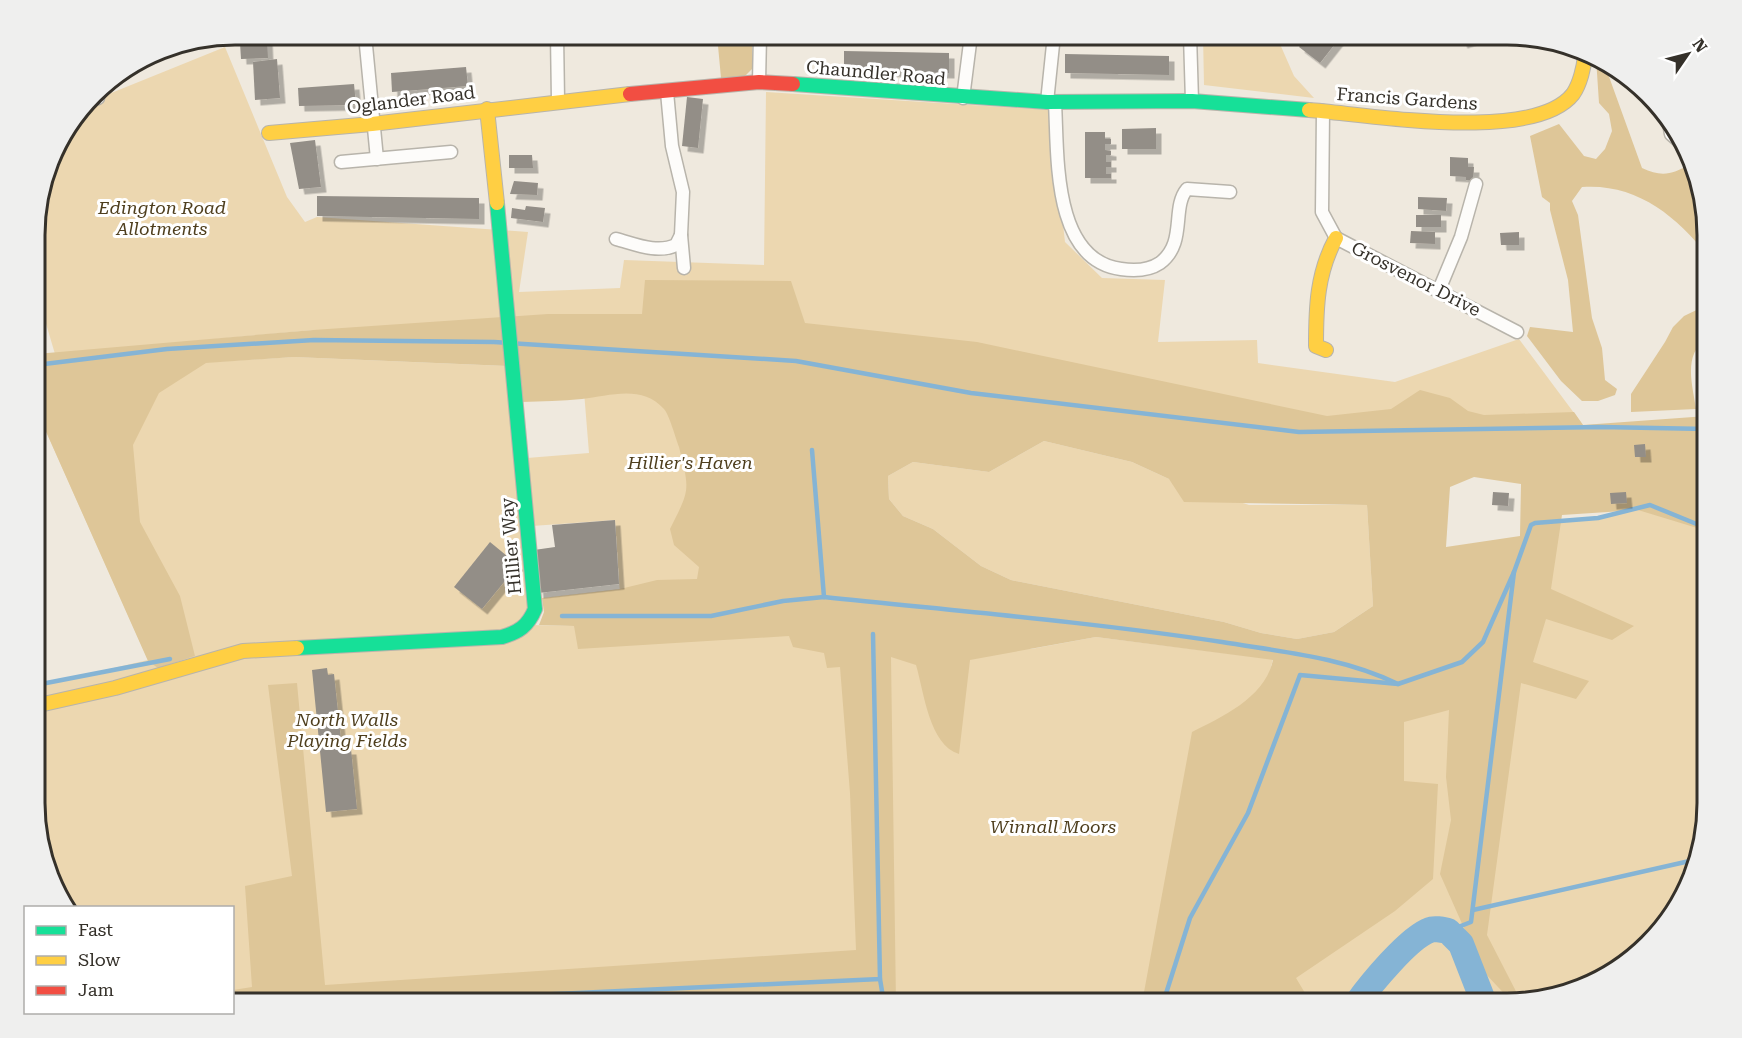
<svg xmlns="http://www.w3.org/2000/svg" width="1742" height="1038" viewBox="0 0 1742 1038" font-family="'Roboto Serif',serif">
<style>
.green{fill:#ecd7b0}
.forest{fill:#dec698;fill-rule:evenodd}
.lines{fill:none;stroke-linecap:round;stroke-linejoin:round}
.stream{stroke:#85b4d5;stroke-width:4.5}
.river{stroke:#85b4d5;stroke-width:26}
.building{fill:#938e87;filter:url(#shadow)}
.street-casing{stroke:#b8b4ab;stroke-width:15}
.fast-casing{stroke:#b8b4ab;stroke-width:16}
.slow-casing{stroke:#b8b4ab;stroke-width:16}
.jam-casing{stroke:#b8b4ab;stroke-width:16}
.street{stroke:#fdfcfa;stroke-width:12}
.fast{stroke:#16e098;stroke-width:14}
.slow{stroke:#ffcf43;stroke-width:14}
.jam{stroke:#f24e42;stroke-width:14}
.labels{text-anchor:middle;stroke-width:6;stroke-linejoin:round;paint-order:stroke}
.street-label{font-size:18px;fill:#35312a;stroke:#fff}
.park-label{font-size:18px;font-style:italic;fill:#4e3e1d;stroke:#fff}
.rim{fill:none;stroke:#35312a;stroke-width:3}
</style>
<defs>
<filter id="shadow"><feDropShadow dx="5.5" dy="5.5" stdDeviation="0" flood-color="#0004"/></filter>
</defs>
<rect width="100%" height="100%" fill="#efe9de"/>
<g class="green">
<path d="M1203,35h73l18,41 20,22 -110,-13z"/>
<path d="M225,47l62,150 18,25 12,-5 211,15 -9,60 101,-4 4,-28 140,5 2,-173 284,18 15,132 37,36 63,2 -7,62 99,-2 1,23 137,19 124,-43 64,86 -283,7 -987,-102 -258,24 -19,-64v-81l19,-63 34,-44z"/>
<path d="M294,357l212,9 24,259 270,6 231,18 65,-12 177,22 -3,12 229,23 36,-171 63,-5 52,-13 57,20v291l-26,88 -73,73 -88,26h-1288v-95l-167,-1 -29,-78v-143l112,-26 -112,-251 78,-41z"/>
<path d="M582,367l196,4 18,257 -174,-4 -7,-104 -83,6 -5,-68 62,-5z"/>
<path d="M1044,441l88,21 37,17 80,26h118l6,101 -39,26 -37,7 -36,-6 -37,-11 -213,-42 -30,-14 -48,-37 -30,-13 -14,-17 -1,-23 25,-14 76,10z"/>
</g>
<g class="forest">
<path d="M717,35h35v34l-8,8 -23,1z"/>
<path d="M1596,58l7,2 39,108c19,9 30,7 48,-4l17,57v34c-31,-40 -72,-72 -125,-68l-10,14 6,14 14,103 10,30 3,32 12,9 -2,6 -17,6h-16l-21,-20 -34,-45 3,-9 43,5 -5,-52 -18,-70v-7l-8,-6 -12,-61 29,-12 25,32 12,3 9,-10 7,-18 -3,-17 -10,-11z"/>
<path d="M645,280l146,1 14,42 172,19 350,74 64,-7 29,-19 30,8 18,13 16,4 90,-3 9,13 124,-9v115l-69,-21 -76,5 -11,74 83,37 -22,14 -66,-21 -13,43 56,19 -13,18 -55,-16 -34,252 35,68h-9l-30,-32 -43,-97 11,-54 -5,-43 3,-67 -45,12v59l34,3 -5,95 -38,32 -99,67 15,25h-169l50,-271c32,-16 73,-35 81,-72l-177,-23 -126,23 -11,94c-30,-9 -35,-62 -43,-89l-25,-8 5,346h-663v-13l19,-3 -7,-101 47,-10 -24,-191 29,-2 28,302 531,-35 -6,-157 -10,-126 -13,1 -3,-15 -31,-6 -4,-11 -211,13 -4,-23 -35,-1 5,-13 -2,-14 78,-9 37,-9 40,-1 2,-12 -25,-22 -4,-16c20,-40 20,-38 9,-82 -3,-8 -10,-33 -15,-38 -22,-25 -55,-13 -82,-10 -20,2 -40,2 -60,3l-15,-36 -213,-9 -88,6 -47,30 -26,52 7,77 40,74 15,60 -37,12 -10,-7 -112,-252v-55l277,-24 235,-16h94zM1044,441l88,21 37,17 15,23 183,3 6,101 -39,26 -37,7 -36,-6 -37,-11 -213,-42 -30,-14 -48,-37 -30,-13 -14,-17 -1,-23 25,-14 76,10zM1474,477l47,7 -1,52 -74,11 4,-60z"/>
<path d="M1707,305v34c-25,15 -14,47 -11,70l-65,3v-18l34,-52 8,-15 11,-11z"/>
</g>
<g class="lines">
<g class="stream">
<path d="M36,365l131,-16 147,-9 180,2 302,19 175,32 328,39 302,-5 106,2"/>
<path d="M812,450l12,147"/>
<path d="M562,616h149l72,-15 41,-4c133,14 266,25 398,45 61,10 121,15 176,42"/>
<path d="M36,685l134,-26"/>
<path d="M1473,910l221,-50"/>
<path d="M1448,931l23,-9 43,-350 17,-47 4,-2 63,-5 52,-13 49,20h8"/>
<path d="M880,979l4,24"/>
<path d="M360,1003l520,-24 -7,-345"/>
<path d="M1163,1003l27,-85 58,-105 52,-138 98,9 64,-22 21,-20 31,-70"/>
</g>
<path class="river" d="M1357,1003c13,-18 52,-66 73,-73 4,-2 13,0 18,1l13,13 23,59"/>
</g>
<g class="building">
<path d="M243,35h24l1,23 -27,1 -1,-16 4,-1z"/>
<path d="M1309,35h33l-22,28 -21,-16z"/>
<path d="M1459,35h18l1,3 -16,5z"/>
<path d="M844,51l105,2v20l-105,-3z"/>
<path d="M1065,54l104,2v19l-104,-2z"/>
<path d="M277,59l3,39 -25,2 -2,-38z"/>
<path d="M466,67l2,19 -76,6 -1,-19z"/>
<path d="M354,84l2,21 -57,1 -1,-18z"/>
<path d="M687,97l16,2 -5,49 -16,-2z"/>
<path d="M1156,128v21h-34v-20z"/>
<path d="M1085,132h20v7h6v5h-6v6l6,1v4h-5v7h5v5h-5v7h5v4h-26z"/>
<path d="M315,140l6,47 -22,2 -9,-46z"/>
<path d="M509,155h23l1,13h-24z"/>
<path d="M1450,157l18,1v9h6l-1,14 -7,-1v-3l-16,-1z"/>
<path d="M514,181l24,2 -1,12 -27,-1z"/>
<path d="M317,196l162,2v21l-162,-3z"/>
<path d="M1418,197l29,1 -1,13 -28,-2z"/>
<path d="M526,206l19,2 -2,14 -32,-4 1,-10 13,2z"/>
<rect x="1416" y="215" width="25" height="12"/>
<path d="M1411,231l24,1v12l-25,-1z"/>
<path d="M1519,232v13h-18l-1,-12z"/>
<path d="M1645,444l1,13h-11l-1,-12z"/>
<path d="M1493,492l16,1 -1,13 -16,-1z"/>
<path d="M1626,492l1,11 -16,1 -1,-11z"/>
<path d="M615,520l4,64 -81,9 -4,-43 21,-3 -3,-22z"/>
<path d="M490,542l28,23 -36,44 -28,-22z"/>
<path d="M327,668l1,7 6,-1 8,75h9l6,60 -31,3 -14,-142z"/>
</g>
<g class="lines">
<g class="street-casing">
<g id="street">
<path d="M365,35l12,124"/>
<path d="M557,35l1,65"/>
<path d="M1190,35l2,66"/>
<path d="M759,82l1,-47"/>
<path d="M667,92l5,54 11,46 -2,43 3,33"/>
<path d="M96,93l2,5"/>
<path d="M963,98l8,-63"/>
<path d="M1047,102l7,-67"/>
<path d="M1055,103c3,52 -3,157 66,166 13,2 27,2 39,-6 27,-20 11,-55 27,-74l43,3"/>
<path d="M1323,111l-1,101 14,26 181,94"/>
<path d="M1669,123l2,11 8,7h3"/>
<path d="M341,162l110,-10"/>
<path d="M616,239c19,5 41,15 60,6l5,-10"/>
<path d="M1439,290l22,-53 15,-53"/>
</g>
</g>
<g class="fast-casing">
<g id="fast">
<path d="M793,84l254,18 145,-1 117,9"/>
<path d="M297,648l205,-11c17,-5 26,-11 33,-28l-38,-406"/>
</g>
</g>
<g class="slow-casing">
<g id="slow">
<path d="M487,109l10,94"/>
<path d="M1309,110c57,4 225,34 264,-16 7,-10 11,-27 12,-39"/>
<path d="M269,133l103,-9 258,-30"/>
<path d="M1326,350l-10,-4c0,-39 1,-73 20,-108"/>
<path d="M36,696l3,9 76,-17 128,-37 54,-3"/>
</g>
</g>
<g class="jam-casing">
<path id="jam" d="M630,94l129,-12 34,2"/>
</g>
<use href="#street" class="street"/>
<use href="#fast" class="fast"/>
<use href="#slow" class="slow"/>
<use href="#jam" class="jam"/>
</g>
<g class="labels">
<g class="street-label">
<text transform="translate(876 73) rotate(5)" y="6">Chaundler Road</text>
<text transform="translate(1407 99) rotate(4)" y="6">Francis Gardens</text>
<text transform="translate(411 100) rotate(-7)" y="6">Oglander Road</text>
<text transform="translate(1416 279) rotate(27)" y="6">Grosvenor Drive</text>
<text transform="translate(511 546) rotate(-95)" y="6">Hillier Way</text>
</g>
<g class="park-label">
<text x="162" y="214">Edington Road<tspan x="162" dy="21">Allotments</tspan></text>
<text x="690" y="469">Hillier's Haven</text>
<text x="347" y="726">North Walls<tspan x="347" dy="21">Playing Fields</tspan></text>
<text x="1053" y="833">Winnall Moors</text>
</g>
</g>
<path d="M0 0H1742V1038H0ZM235 45H1507A190 190 0 0 1 1697 235V803A190 190 0 0 1 1507 993H235A190 190 0 0 1 45 803V235A190 190 0 0 1 235 45Z" fill="#efefee" fill-rule="evenodd"/>
<path class="rim" d="M235 45H1507A190 190 0 0 1 1697 235V803A190 190 0 0 1 1507 993H235A190 190 0 0 1 45 803V235A190 190 0 0 1 235 45Z"/>
<rect x="24" y="906" width="210" height="108" fill="#ffffff" stroke="#aeadaa" stroke-width="1.5"/>
<rect x="36" y="926" width="30" height="9" fill="#16e098" stroke="#aeadaa" stroke-width="1.5"/>
<text x="78" y="936" font-size="18" fill="#35312a">Fast</text>
<rect x="36" y="956" width="30" height="9" fill="#ffcf43" stroke="#aeadaa" stroke-width="1.5"/>
<text x="78" y="966" font-size="18" fill="#35312a">Slow</text>
<rect x="36" y="986" width="30" height="9" fill="#f24e42" stroke="#aeadaa" stroke-width="1.5"/>
<text x="78" y="996" font-size="18" fill="#35312a">Jam</text>
<g transform="translate(1688 54) rotate(55)" stroke="#ffffff" stroke-width="4.5" paint-order="stroke">
<path d="M0-4.5L10 22L0 15L-10 22Z" fill="#35312a"/>
<text y="-9" font-size="16" font-weight="bold" text-anchor="middle" fill="#35312a">N</text>
</g>
</svg>
